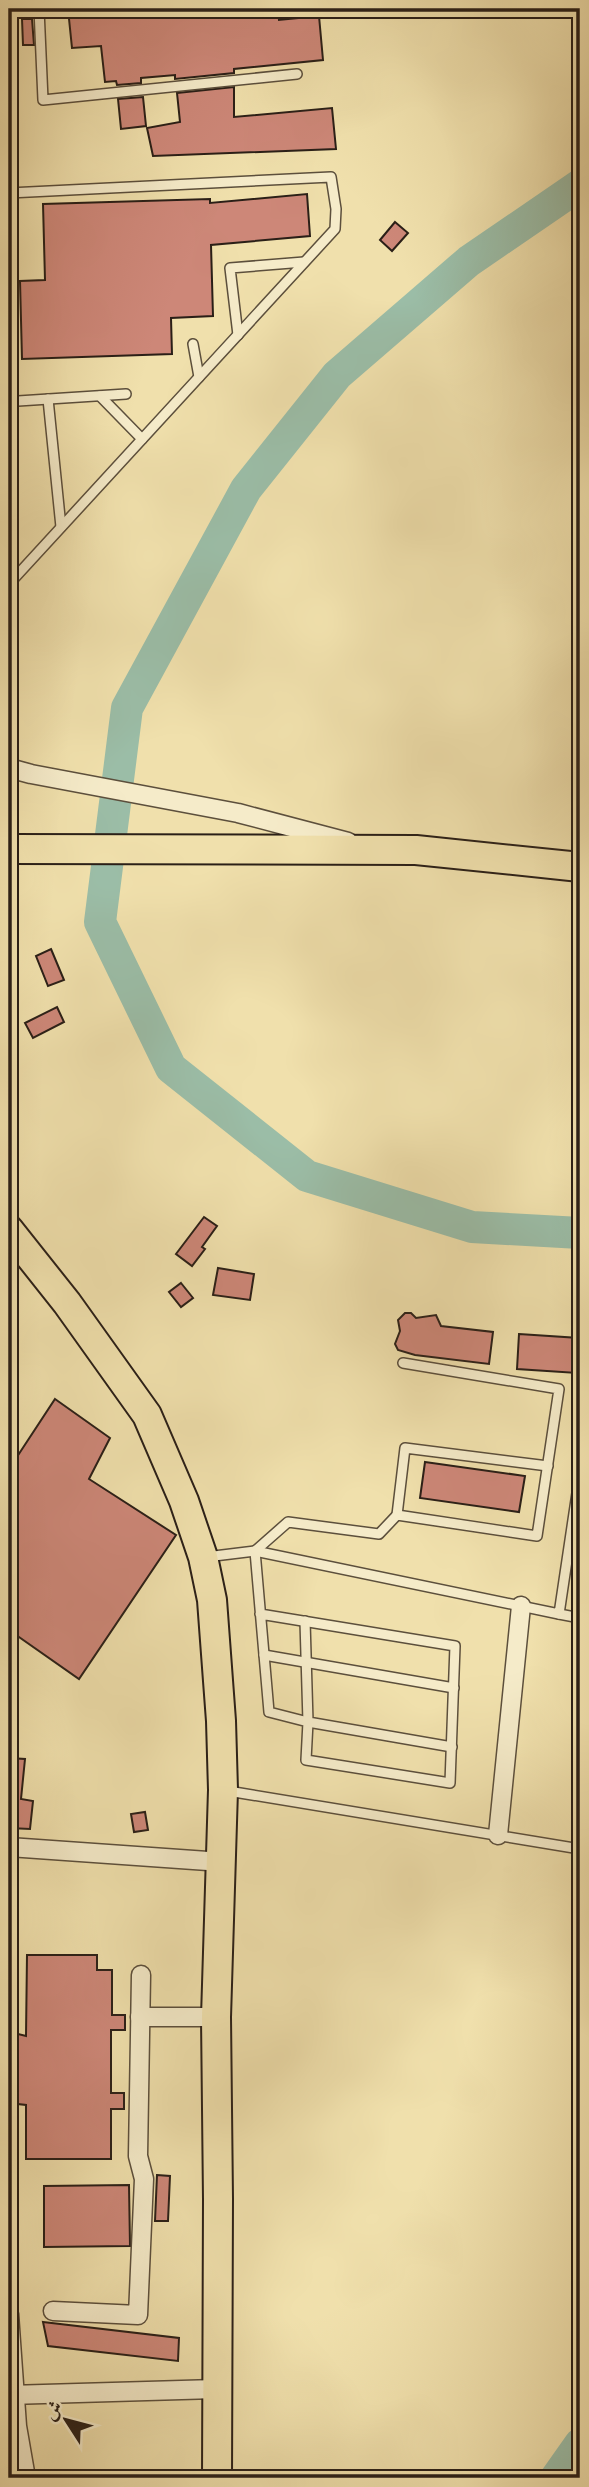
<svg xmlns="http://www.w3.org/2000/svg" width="589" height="2487" viewBox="0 0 589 2487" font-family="'IM FELL English',Amiri,serif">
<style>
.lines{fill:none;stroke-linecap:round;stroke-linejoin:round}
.river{stroke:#9bbda7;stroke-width:32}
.building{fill:#cd8778;stroke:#2a1f17;stroke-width:2}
.lane-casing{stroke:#5c4f3c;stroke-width:12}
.street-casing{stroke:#5c4f3c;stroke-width:21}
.primary-casing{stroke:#2a1f17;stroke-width:32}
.lane{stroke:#f5ebc9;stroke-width:9}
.street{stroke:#f5ebc9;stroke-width:18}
.primary{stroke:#f0e0ac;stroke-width:28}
</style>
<rect width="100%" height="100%" fill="#f0e0ac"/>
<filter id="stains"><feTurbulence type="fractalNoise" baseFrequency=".00286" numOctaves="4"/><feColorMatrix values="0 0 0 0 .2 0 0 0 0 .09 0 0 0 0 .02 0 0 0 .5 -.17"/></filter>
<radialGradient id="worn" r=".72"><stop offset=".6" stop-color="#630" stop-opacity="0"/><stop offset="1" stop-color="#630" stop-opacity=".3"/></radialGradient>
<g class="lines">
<g class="river">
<path d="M580,185l-111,76 -132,114 -91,114 -119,219 -27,214 71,146 136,108 165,51 108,6"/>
<path d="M556,2478l24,-34"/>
</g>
</g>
<g class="building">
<path d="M68,9h210l1,11 40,-4 4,44 -89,9v4l-59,6v-4l-34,3v5l-24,2 -1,-4 -11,1 -4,-36 -29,2z"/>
<path d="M22,19h10l2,26h-11z"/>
<path d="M234,87v30l98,-9 4,41 -183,7 -6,-28 33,-6 -3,-29z"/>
<path d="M143,97l3,29 -25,3 -3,-30z"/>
<path d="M307,194l3,42 -99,9 2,71 -42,2 1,36 -150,5 -2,-78 25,-1 -2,-76 167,-5v4z"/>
<path d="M395,222l13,11 -16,18 -12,-11z"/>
<path d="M51,949l13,31 -16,6 -12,-30z"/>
<path d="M57,1007l7,15 -31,16 -8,-15z"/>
<path d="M204,1217l13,9 -15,21 3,2 -13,17 -16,-12z"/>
<path d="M218,1268l36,6 -4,26 -37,-5z"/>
<path d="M181,1283l12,15 -12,9 -12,-15z"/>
<path d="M405,1313h6l5,5 20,-3 5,11 52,6 -4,32 -74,-9 -17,-5 -3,-6 5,-13 -2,-11z"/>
<path d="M519,1334l60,4 -2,35 -60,-4z"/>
<path d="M55,1399l55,39 -21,41 87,56 -97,144 -70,-49v-56l6,-10 -6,-4v-91z"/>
<path d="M425,1462l100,14 -6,36 -99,-14z"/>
<path d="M9,1758l16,1 -4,40 12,2 -3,28 -21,-1z"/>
<path d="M145,1812l3,18 -14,2 -3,-18z"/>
<path d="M27,1955h70v15h15v45h13v15h-14v63h13v16h-13v50h-85v-54l-17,-2v-47l5,-23 12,3z"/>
<path d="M157,2175l13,1 -2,45h-13z"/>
<path d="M129,2185l1,61 -86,1v-61z"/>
<path d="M43,2322l136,16 -1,23 -130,-15z"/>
</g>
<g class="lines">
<g class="lane-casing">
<g id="lane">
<path d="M39,9l4,91 254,-26"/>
<path d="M9,193l322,-16 5,32 -1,20 -326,355"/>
<path d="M238,335l-8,-67 74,-6"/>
<path d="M193,344l6,33"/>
<path d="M100,396l42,43"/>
<path d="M48,399l13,128"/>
<path d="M18,401l108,-7"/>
<path d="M397,1515l8,-67 143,18"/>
<path d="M206,1557l49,-6 304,63 21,-141"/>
<path d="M260,1614l195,32 -5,137 -144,-23 2,-38 -39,-10 -14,-161 33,-29 91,12 18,-19 140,21 22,-147 -156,-26"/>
<path d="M559,1614l21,4"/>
<path d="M305,1621l3,101 144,25"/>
<path d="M264,1655l190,33"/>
<path d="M228,1791l352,58"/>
</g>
</g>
<g class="street-casing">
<g id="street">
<path d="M9,768l22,6 207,39 110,29"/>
<path d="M498,1835l23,-229"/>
<path d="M9,1847l213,15"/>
<path d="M140,2017h76"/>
<path d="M53,2311l85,4 6,-136 -6,-23 3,-181"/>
<path d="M9,2314l8,112 9,52"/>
<path d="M9,2395l207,-6"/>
</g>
</g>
<g class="primary-casing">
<g id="primary">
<path d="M9,849l407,1 164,17"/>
<path d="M9,1230l58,73 80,112 37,86 19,56 9,43 9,121 2,69 -7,227 2,182 -1,279"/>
</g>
</g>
<use href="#lane" class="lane"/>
<use href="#street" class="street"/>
<use href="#primary" class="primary"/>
</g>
<rect width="589" height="2487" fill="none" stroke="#f0e0ac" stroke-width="35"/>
<rect x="10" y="10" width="568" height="2466" fill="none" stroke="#2a1f17" stroke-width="3.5"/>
<rect x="18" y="18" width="554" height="2452" fill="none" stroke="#2a1f17" stroke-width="2"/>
<g transform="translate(66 2420) rotate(306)" stroke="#f5ebc9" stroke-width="5" paint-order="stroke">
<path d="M0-5L12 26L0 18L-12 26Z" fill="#2a1f17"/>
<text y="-10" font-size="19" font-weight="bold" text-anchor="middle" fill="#2a1f17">ش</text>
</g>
<rect width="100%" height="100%" filter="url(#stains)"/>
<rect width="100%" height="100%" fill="url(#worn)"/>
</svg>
